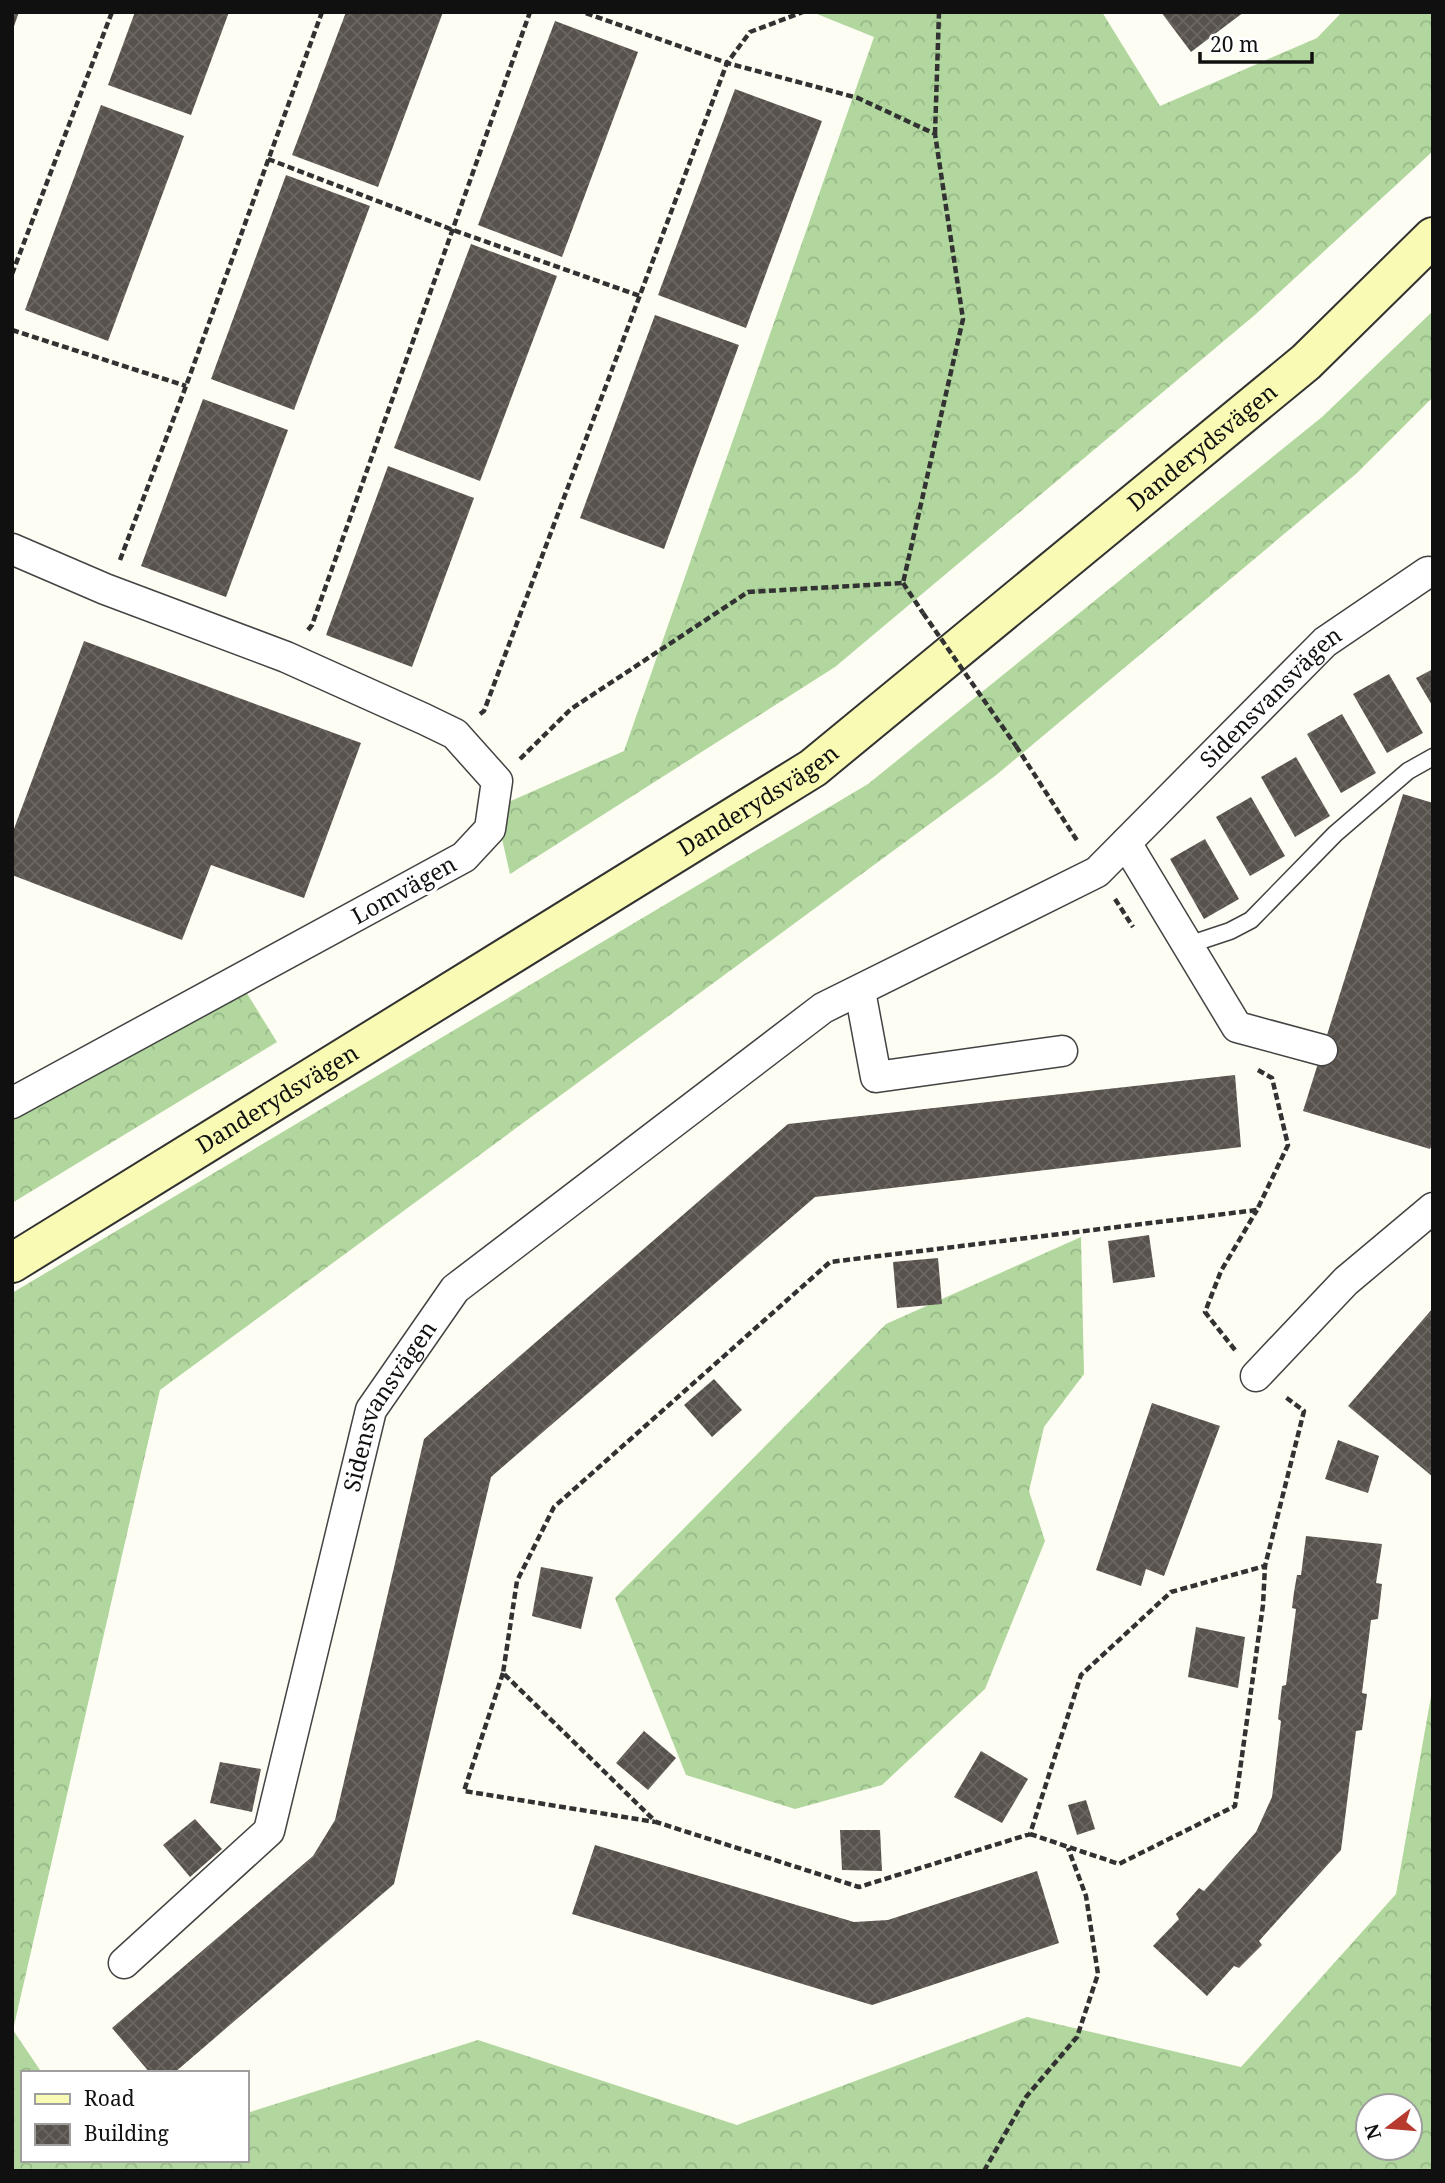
<svg xmlns="http://www.w3.org/2000/svg" width="1445" height="2183" viewBox="0 0 1445 2183" font-family="'Noto Serif',serif">
<style>
.forest{fill:url(#forest-crowns);fill-rule:evenodd}
.building{fill:url(#building-cross-hatch)}
.lines{fill:none;stroke-linecap:round;stroke-linejoin:round}
.service-casing{stroke:#434343;stroke-width:19}
.minor-casing{stroke:#434343;stroke-width:33}
.secondary-casing{stroke:#323232;stroke-width:42}
.path{stroke:#323232;stroke-width:4.5;stroke-dasharray:7 3.5;stroke-linecap:butt}
.service{stroke:#fff;stroke-width:16}
.minor{stroke:#fff;stroke-width:30}
.secondary{stroke:#f9fab3;stroke-width:38}
.path-bridge{stroke:#323232;stroke-width:4.5;stroke-dasharray:7 3.5;stroke-linecap:butt}
.labels{text-anchor:middle;stroke-width:7;stroke-linejoin:round;paint-order:stroke}
.street-label{font-size:23px;fill:#101010;stroke:#fff}
</style>
<defs>
<pattern id="forest-crowns" width="20" height="18" patternUnits="userSpaceOnUse" patternTransform="scale(1.75)"><rect width="20" height="18" fill="#b1d79e"/><path d="M2 6a3 3 0 1 1 6 0M12 15a3 3 0 1 1 6 0" fill="none" stroke="#97b887"/></pattern>
<pattern id="building-cross-hatch" width="8" height="8" patternUnits="userSpaceOnUse" patternTransform="scale(1.75)"><rect width="8" height="8" fill="#58524d"/><path d="M0 0l8 8M0 8l8-8" fill="none" stroke="#6b6662"/></pattern>
</defs>
<rect width="100%" height="100%" fill="#fefdf3"/>
<g class="forest">
<path d="M812,12h290l58,94 157,-68 25,-26h91v139l-177,163 -421,353 -325,207 -15,-66 129,-57 250,-714z"/>
<path d="M1433,311v86l-76,76 -362,303 -835,614 -147,640 29,43h-19v87h224v-47l231,-73 259,85 290,-108 214,50 155,-173 37,-209v486h-1421v-878l856,-509 454,-367zM1368,2106h42v42h-42z"/>
<path d="M243,987l34,55 -265,161v-85z"/>
<path d="M1081,1237l3,137 -40,53 -15,64 16,50 -60,148 -103,96 -87,24 -109,-34 -71,-177 271,-274z"/>
</g>
<g class="building">
<path d="M12,12h7l-6,17h-1z"/>
<path d="M135,12h94l-38,103 -83,-30z"/>
<path d="M346,12h97l-65,175 -86,-32z"/>
<path d="M1161,12h83l-53,40z"/>
<path d="M555,21l83,31 -76,205 -84,-32z"/>
<path d="M735,89l87,32 -76,207 -88,-33z"/>
<path d="M101,105l83,31 -76,205 -83,-31z"/>
<path d="M286,175l84,31 -76,204 -83,-31z"/>
<path d="M471,244l86,32 -77,205 -86,-33z"/>
<path d="M655,315l84,30 -75,204 -84,-31z"/>
<path d="M203,399l85,31 -62,167 -85,-31z"/>
<path d="M388,466l86,32 -62,169 -86,-32z"/>
<path d="M84,641l277,102 -57,155 -93,-33 -29,75 -170,-65v-41z"/>
<path d="M1433,669v38l-17,-29z"/>
<path d="M1389,674l34,59 -36,20 -34,-59z"/>
<path d="M1342,714l34,59 -35,20 -34,-59z"/>
<path d="M1296,757l34,59 -35,21 -34,-60z"/>
<path d="M1403,794l30,9v339l-3,7 -127,-38z"/>
<path d="M1251,797l34,59 -35,20 -34,-59z"/>
<path d="M1205,839l34,60 -35,20 -34,-60z"/>
<path d="M1235,1075l6,72 -426,50 -324,280 -97,407 -220,189h-24l-38,-45 201,-172 22,-36 89,-381 364,-315z"/>
<path d="M1149,1235l6,42 -42,6 -5,-42z"/>
<path d="M938,1258l4,46 -45,4 -4,-46z"/>
<path d="M1433,1308v169l-85,-71z"/>
<path d="M714,1379l28,31 -30,27 -28,-32z"/>
<path d="M1152,1403l68,23 -56,150 -18,-7 -5,17 -45,-16z"/>
<path d="M1338,1440l41,16 -11,37 -43,-14z"/>
<path d="M1306,1536l76,8 -6,39 6,1 -4,35 -7,1 -9,73 5,1 -5,36 -6,1 -15,119 -82,91 3,4 -23,23 -5,-2 -27,30 -54,-50 26,-27 -3,-5 23,-26 5,3 52,-59 16,-35 9,-76 -3,-2 4,-33 4,-1 10,-76 -4,-1 2,-16 3,-17h4z"/>
<path d="M541,1567l52,10 -12,52 -49,-13z"/>
<path d="M1196,1627l49,10 -7,51 -50,-11z"/>
<path d="M644,1731l32,27 -28,32 -32,-27z"/>
<path d="M981,1751l47,28 -26,44 -48,-26z"/>
<path d="M220,1762l41,7 -9,43 -42,-9z"/>
<path d="M1086,1800l9,29 -18,6 -9,-30z"/>
<path d="M195,1819l27,30 -32,28 -27,-32z"/>
<path d="M840,1830h40l2,41 -40,-1z"/>
<path d="M595,1845l259,77 34,-2 149,-49 22,72 -187,62 -300,-91z"/>
</g>
<g class="lines">
<g class="service-casing">
<path id="service" d="M1188,945l42,-14 21,-11 84,-86 73,-63 25,-14"/>
</g>
<g class="minor-casing">
<g id="minor">
<path d="M12,549l93,40 181,68 138,62 31,15 42,47 -7,48 -26,28 -452,246"/>
<path d="M1126,843l111,184 85,23"/>
<path d="M860,991l16,86 186,-26"/>
<path d="M1256,1376l90,-95 87,-73"/>
<path id="s1" d="M124,1963l145,-132 102,-421 84,-121 368,-281 274,-136 228,-230 103,-70 5,1"/>
</g>
</g>
<g class="secondary-casing">
<g id="secondary">
<path id="s2" d="M12,1263l801,-495 493,-406 127,-125"/>
</g>
</g>
<g class="path">
<path d="M935,134l4,-122"/>
<path d="M268,159l185,71 187,66"/>
<path d="M12,274l100,-262"/>
<path d="M12,330l174,56"/>
<path d="M120,560l66,-174 136,-374"/>
<path d="M903,583l20,30"/>
<path d="M308,630l4,-5 218,-613"/>
<path d="M480,714l4,-3 243,-648 23,-31 53,-20"/>
<path d="M1016,746l62,96"/>
<path d="M520,759l51,-50 177,-117 155,-9 60,-264 -28,-185 -77,-36 -131,-35 -144,-51"/>
<path d="M1115,899l18,28"/>
<path d="M1258,1070l14,8 16,67 -31,65 -427,52 -276,245 -37,74 -14,92 153,149 203,65 171,-53 51,-159 90,-83 94,-26 39,-155 -20,-15"/>
<path d="M1235,1350l-30,-38 16,-41 36,-61"/>
<path d="M503,1673l-39,118 191,31"/>
<path d="M1030,1834l89,30 116,-58 28,-201 2,-39"/>
<path d="M984,2171l42,-74 51,-60 21,-63 -12,-78 -18,-48"/>
</g>
<use href="#service" class="service"/>
<use href="#minor" class="minor"/>
<use href="#secondary" class="secondary"/>
<path class="path-bridge" d="M923,613l93,133"/>
</g>
<g class="labels">
<g class="street-label">
<text dy="8" stroke="none"><textPath href="#s2" startOffset="1446">Danderydsvägen</textPath></text>
<text dy="8" stroke="none"><textPath href="#s1" startOffset="1792">Sidensvansvägen</textPath></text>
<text dy="8" stroke="none"><textPath href="#s2" startOffset="878">Danderydsvägen</textPath></text>
<text transform="translate(404 890) rotate(-29)" y="8">Lomvägen</text>
<text dy="8" stroke="none"><textPath href="#s2" startOffset="312">Danderydsvägen</textPath></text>
<text dy="8" stroke="none"><textPath href="#s1" startOffset="640">Sidensvansvägen</textPath></text>
</g>
</g>
<rect width="1445" height="2183" fill="none" stroke="#101010" stroke-width="28"/>
<rect x="21" y="2071" width="228" height="91" fill="#ffffff" stroke="#9f9f9f" stroke-width="2"/>
<rect x="35" y="2094" width="35" height="10" fill="#f9fab3" stroke="#9f9f9f" stroke-width="2"/>
<text x="84" y="2106" font-size="21" fill="#101010">Road</text>
<rect x="35" y="2124" width="35" height="21" fill="url(#building-cross-hatch)" stroke="#9f9f9f" stroke-width="2"/>
<text x="84" y="2141" font-size="21" fill="#101010">Building</text>
<g transform="translate(1389 2127) rotate(254)"><circle r="33" fill="#ffffff" stroke="#9f9f9f" stroke-width="2"/>
<path d="M0-5L12 26L0 18L-12 26Z" fill="#b83a2f"/>
<text y="-10" font-size="19" font-weight="bold" text-anchor="middle" fill="#101010">N</text>
</g>
<path d="M1200 52v10h112v-10" fill="none" stroke="#101010" stroke-width="3.5"/>
<text x="1210" y="52" font-size="21" fill="#101010" stroke="#ffffff" stroke-width="5" paint-order="stroke">20 m</text>
</svg>
